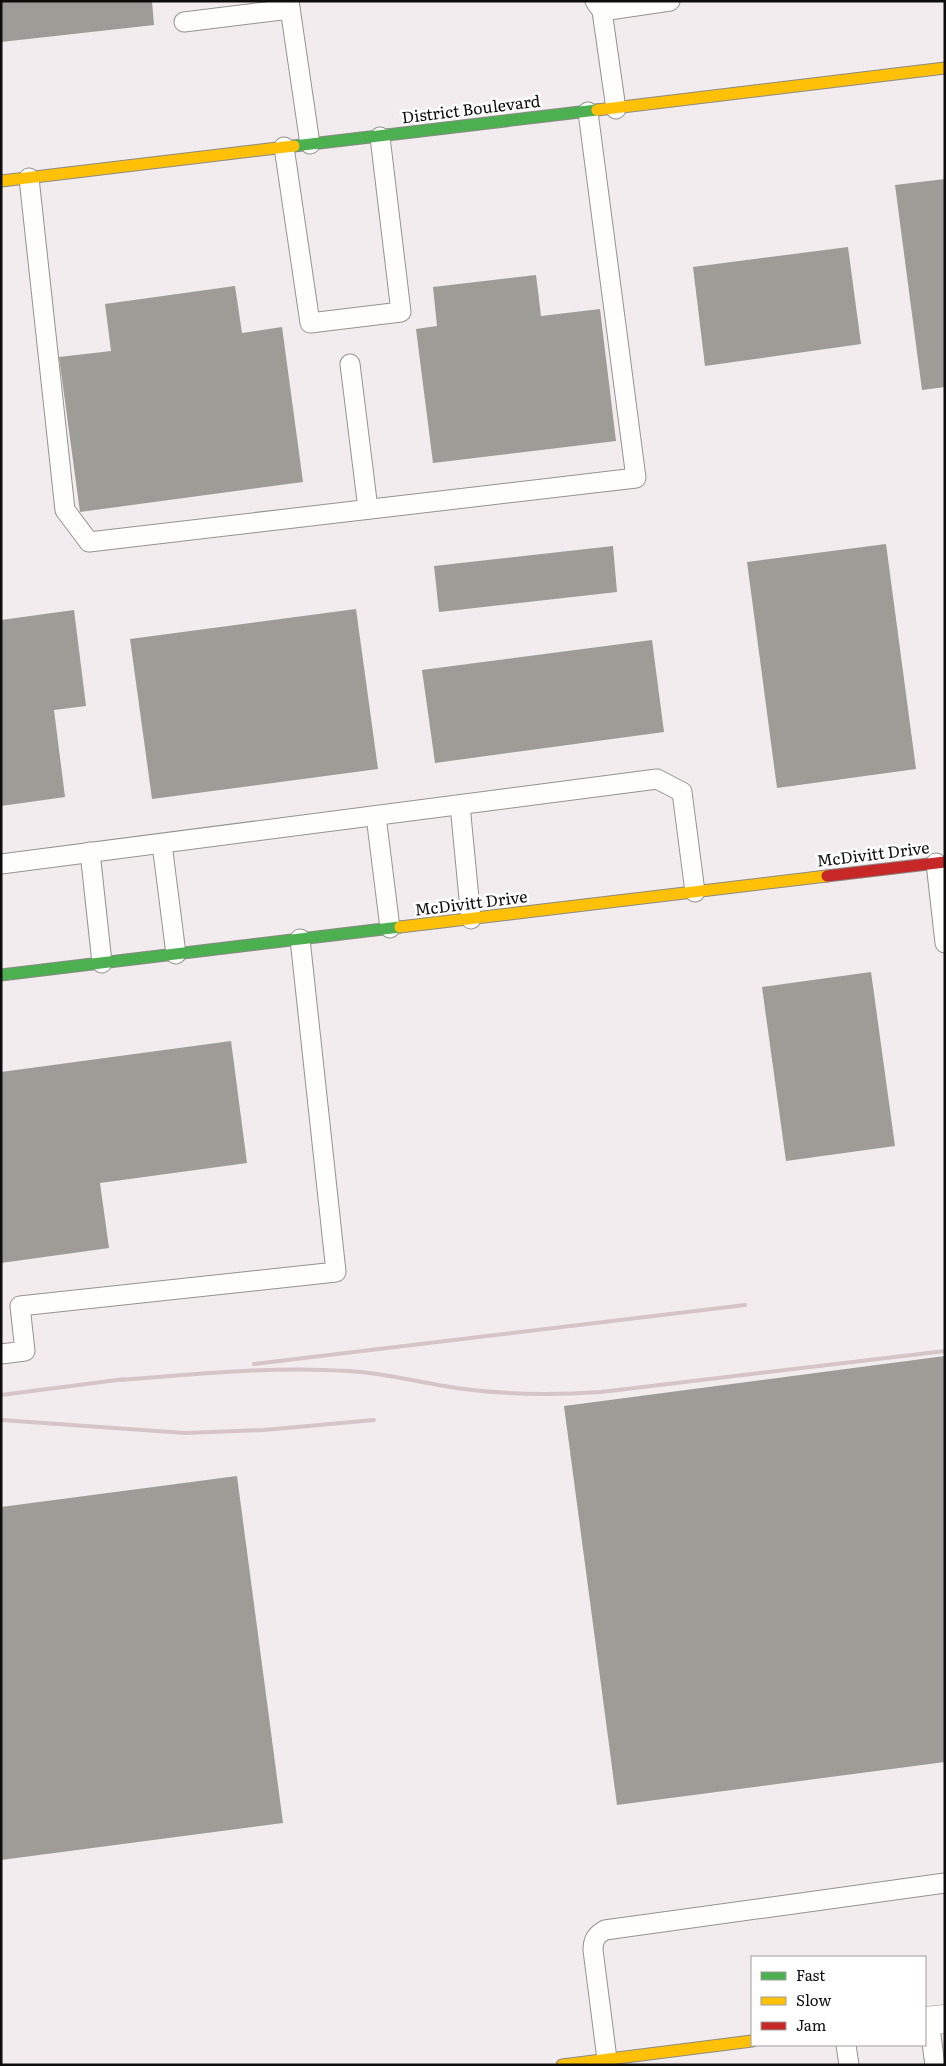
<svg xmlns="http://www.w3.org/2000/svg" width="946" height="2066" viewBox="0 0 946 2066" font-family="Literata,serif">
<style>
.industrial{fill:#f2ecee;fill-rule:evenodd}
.building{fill:#9e9c97}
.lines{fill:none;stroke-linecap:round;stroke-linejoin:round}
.lane-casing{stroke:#949390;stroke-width:21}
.street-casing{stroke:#949390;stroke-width:29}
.fast-casing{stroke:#8b8a86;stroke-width:13}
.slow-casing{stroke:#8b8a86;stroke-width:13}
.jam-casing{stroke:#8b8a86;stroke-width:13}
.lane{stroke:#fefefd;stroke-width:19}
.street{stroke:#fefefd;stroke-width:28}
.fast{stroke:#4caf50;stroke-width:11}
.slow{stroke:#ffc107;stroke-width:11}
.jam{stroke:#c62828;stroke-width:11}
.rail{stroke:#d7c4c6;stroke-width:4}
.labels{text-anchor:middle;stroke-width:5;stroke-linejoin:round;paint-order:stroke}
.street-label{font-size:16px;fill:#0d0d0d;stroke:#fff}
</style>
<rect width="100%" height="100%" fill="#fbf9f1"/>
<path class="industrial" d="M1,1h944v2064h-944zM752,1957h173v88h-173z"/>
<g class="building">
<path d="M1,1h151l2,24 -153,17z"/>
<path d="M945,179v208l-23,3 -27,-205z"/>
<path d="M848,247l13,97 -156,22 -12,-99z"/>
<path d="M536,275l5,41 59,-7 16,132 -183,22 -17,-134 21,-3 -4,-39z"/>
<path d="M235,286l7,47 40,-6 21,155 -223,30 -21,-155 52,-6 -6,-47z"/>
<path d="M886,544l30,225 -139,19 -30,-226z"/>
<path d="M613,546l4,46 -178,20 -5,-46z"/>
<path d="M356,609l22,160 -226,30 -22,-160z"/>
<path d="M74,610l12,96 -32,4 11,87 -64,9v-186z"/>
<path d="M652,640l12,92 -229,31 -13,-93z"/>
<path d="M871,972l24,174 -109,15 -24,-174z"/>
<path d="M231,1041l16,122 -147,20 9,65 -108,15v-191z"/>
<path d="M945,1356v406l-328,43 -53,-399z"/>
<path d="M237,1476l46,347 -282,37v-353z"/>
</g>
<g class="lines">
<g class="lane-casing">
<g id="lane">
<path d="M289,1l21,143"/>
<path d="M595,1l7,10 14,98"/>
<path d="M602,11l68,-10"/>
<path d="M184,22l106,-13"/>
<path d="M284,147l26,176 91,-11 -21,-175"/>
<path d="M29,178l36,332 24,32 547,-64 -48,-366"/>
<path d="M350,364l18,145"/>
<path d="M460,805l11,114"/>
<path d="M376,816l14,112"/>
<path d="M162,844l14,110"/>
<path d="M90,852l12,111"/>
<path d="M936,863l9,80"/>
<path d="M1,864l656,-85 25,13 13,100"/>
<path d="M1,1354l24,-3 -5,-45 316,-34 -36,-333"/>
<path d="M929,2021l6,44"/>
<path d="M846,2045l3,20"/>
<path d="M607,2059l-14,-109c0,-10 3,-15 12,-20l340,-47"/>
</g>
</g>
<g class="street-casing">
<path id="street" d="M925,2021l20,-2"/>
</g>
<g class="fast-casing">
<g id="fast">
<path d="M294,146l303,-36"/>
<path d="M1,975l399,-48"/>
</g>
</g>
<g class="slow-casing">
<g id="slow">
<path d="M597,110l348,-42"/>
<path d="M1,181l293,-35"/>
<path d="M400,927l427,-51"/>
<path d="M562,2065l190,-24"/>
</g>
</g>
<g class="jam-casing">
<path id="jam" d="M827,876l118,-14"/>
</g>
<use href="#lane" class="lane"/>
<use href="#street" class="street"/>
<use href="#fast" class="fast"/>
<use href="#slow" class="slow"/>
<use href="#jam" class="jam"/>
<g class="rail">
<path d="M254,1364l491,-59"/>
<path d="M120,1380c75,-6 152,-14 228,-9 39,2 77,13 116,18 45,6 91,6 137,3l344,-41"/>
<path d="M1,1395l124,-16"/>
<path d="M1,1420l184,13 79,-3 110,-10"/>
</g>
</g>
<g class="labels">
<g class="street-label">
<text transform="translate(471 109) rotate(-7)" y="6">District Boulevard</text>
<text transform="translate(873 854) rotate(-7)" y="6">McDivitt Drive</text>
<text transform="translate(471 903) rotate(-7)" y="6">McDivitt Drive</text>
</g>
</g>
<rect width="946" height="2066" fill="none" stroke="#0d0d0d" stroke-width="5"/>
<rect x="751" y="1956" width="175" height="90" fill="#ffffff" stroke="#9e9e9e"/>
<rect x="761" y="1972" width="25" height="8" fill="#4caf50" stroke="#9e9e9e"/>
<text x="796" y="1981" font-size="15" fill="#0d0d0d">Fast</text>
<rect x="761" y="1997" width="25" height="8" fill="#ffc107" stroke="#9e9e9e"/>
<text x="796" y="2006" font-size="15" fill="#0d0d0d">Slow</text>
<rect x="761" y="2022" width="25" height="8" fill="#c62828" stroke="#9e9e9e"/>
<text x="796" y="2031" font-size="15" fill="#0d0d0d">Jam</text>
</svg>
